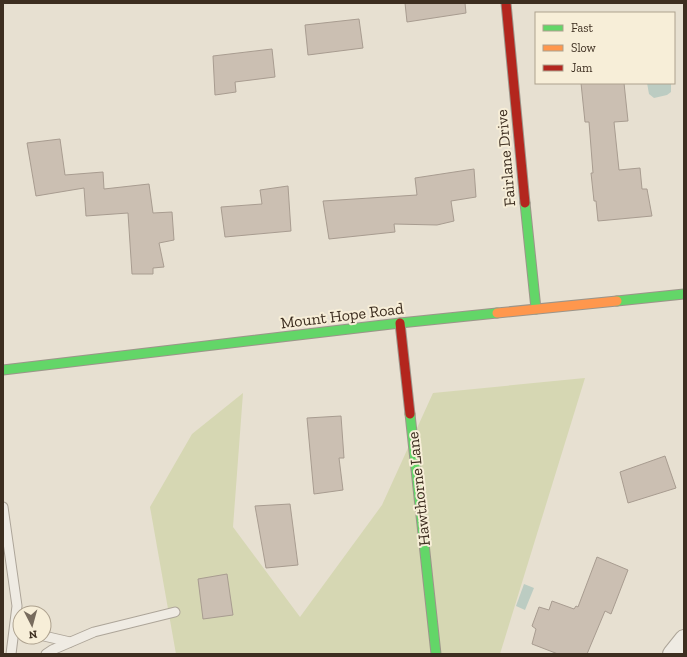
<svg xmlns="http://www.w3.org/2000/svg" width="687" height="657" viewBox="0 0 687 657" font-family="'Zilla Slab',serif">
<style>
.green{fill:#d6d7b3}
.water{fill:#bcccc2}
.building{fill:#cbbfb2;stroke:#a89c90}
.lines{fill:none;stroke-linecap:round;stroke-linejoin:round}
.lane-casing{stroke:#ada599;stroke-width:11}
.street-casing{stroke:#ada599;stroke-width:20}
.fast-casing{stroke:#9c958a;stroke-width:11}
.slow-casing{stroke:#9c958a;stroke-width:11}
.jam-casing{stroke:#9c958a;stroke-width:11}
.lane{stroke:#efebe3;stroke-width:9}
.street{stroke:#efebe3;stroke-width:18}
.fast{stroke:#63d668;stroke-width:9}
.slow{stroke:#ff974d;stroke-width:9}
.jam{stroke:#b3261e;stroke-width:9}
.labels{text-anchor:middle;stroke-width:4;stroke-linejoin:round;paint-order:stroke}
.street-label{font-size:16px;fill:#3d2e20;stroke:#f7eed8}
</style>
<rect width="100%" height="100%" fill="#e7e0d1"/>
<path class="green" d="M585,378l-85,276h-324l-26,-147 42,-73 51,-41 -10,134 67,90 82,-112 51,-112z"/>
<g class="water">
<path d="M647,83h24v9l-4,3 -13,3 -5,-4z"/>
<path d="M524,584l10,4 -9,22 -9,-4z"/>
</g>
<g class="building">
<path d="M405,3h60l1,10 -59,9z"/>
<path d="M359,19l4,29 -55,7 -3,-30z"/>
<path d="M272,49l3,28 -40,5 1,10 -21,3 -2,-39z"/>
<path d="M581,83h43l4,38 -14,1 5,48 21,-2 2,21h5l5,27 -54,5 -2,-20h-2l-3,-28h2l-4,-51h-4z"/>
<path d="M60,139l5,36 38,-3 1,17 45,-5 4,29 19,-1 2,28 -15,3 5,24 -11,1v6h-21l-4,-61 -42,3 -2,-28 -48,8 -9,-53z"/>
<path d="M474,169l2,28 -25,4 3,20 -17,4 -43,-1 1,8 -66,7 -6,-38 94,-6 -2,-17z"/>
<path d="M288,186l3,45 -66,6 -4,-30 41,-3 -2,-14z"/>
<path d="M341,416l3,42h-5l4,32 -29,4 -7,-76z"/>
<path d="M665,456l11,32 -48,15 -8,-31z"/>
<path d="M290,504l8,61 -32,3 -11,-62z"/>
<path d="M597,557l31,13 -17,44 -6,-3 -18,43h-29l-26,-10 4,-15 -4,-3 7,-19 10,3 3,-9 22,8 2,-3 2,1z"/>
<path d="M227,574l6,41 -30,4 -5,-40z"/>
</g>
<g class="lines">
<g class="lane-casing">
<g id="lane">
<path d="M3,507l14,99 -6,48"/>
<path d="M44,636l26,6"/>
<path d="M46,654l6,-4 42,-18 81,-20"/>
</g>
</g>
<g class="street-casing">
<path id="street" d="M672,654l12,-15"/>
</g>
<g class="fast-casing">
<g id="fast">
<path d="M525,203l11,106"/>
<path d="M617,301l67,-7"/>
<path d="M3,370l397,-47 97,-10"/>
<path d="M410,414l26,240"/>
</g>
</g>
<g class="slow-casing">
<path id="slow" d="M497,313l120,-12"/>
</g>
<g class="jam-casing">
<g id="jam">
<path d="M506,3l19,200"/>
<path d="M400,323l10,91"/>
</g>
</g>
<use href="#lane" class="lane"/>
<use href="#street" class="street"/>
<use href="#fast" class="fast"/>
<use href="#slow" class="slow"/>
<use href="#jam" class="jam"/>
</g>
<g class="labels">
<g class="street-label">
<text transform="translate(505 158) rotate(-95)" y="6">Fairlane Drive</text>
<text transform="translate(342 315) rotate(-7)" y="6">Mount Hope Road</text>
<text transform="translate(418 489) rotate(-96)" y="6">Hawthorne Lane</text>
</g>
</g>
<rect width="687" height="657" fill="none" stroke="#3d2e20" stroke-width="8"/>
<rect x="535" y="12" width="140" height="72" fill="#f7eed8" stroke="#ada18e"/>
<rect x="543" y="25" width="20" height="6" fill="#63d668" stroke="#ada18e"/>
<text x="571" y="32" font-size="12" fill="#3d2e20">Fast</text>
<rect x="543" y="45" width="20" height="6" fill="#ff974d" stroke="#ada18e"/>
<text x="571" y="52" font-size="12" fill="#3d2e20">Slow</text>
<rect x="543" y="65" width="20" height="6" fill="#b3261e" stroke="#ada18e"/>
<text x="571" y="72" font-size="12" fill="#3d2e20">Jam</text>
<g transform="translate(32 625) rotate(174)"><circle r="19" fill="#f7eed8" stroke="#ada18e"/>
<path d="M0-3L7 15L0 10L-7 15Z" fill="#786c5e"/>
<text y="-6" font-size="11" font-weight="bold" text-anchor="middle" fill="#3d2e20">N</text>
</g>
</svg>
